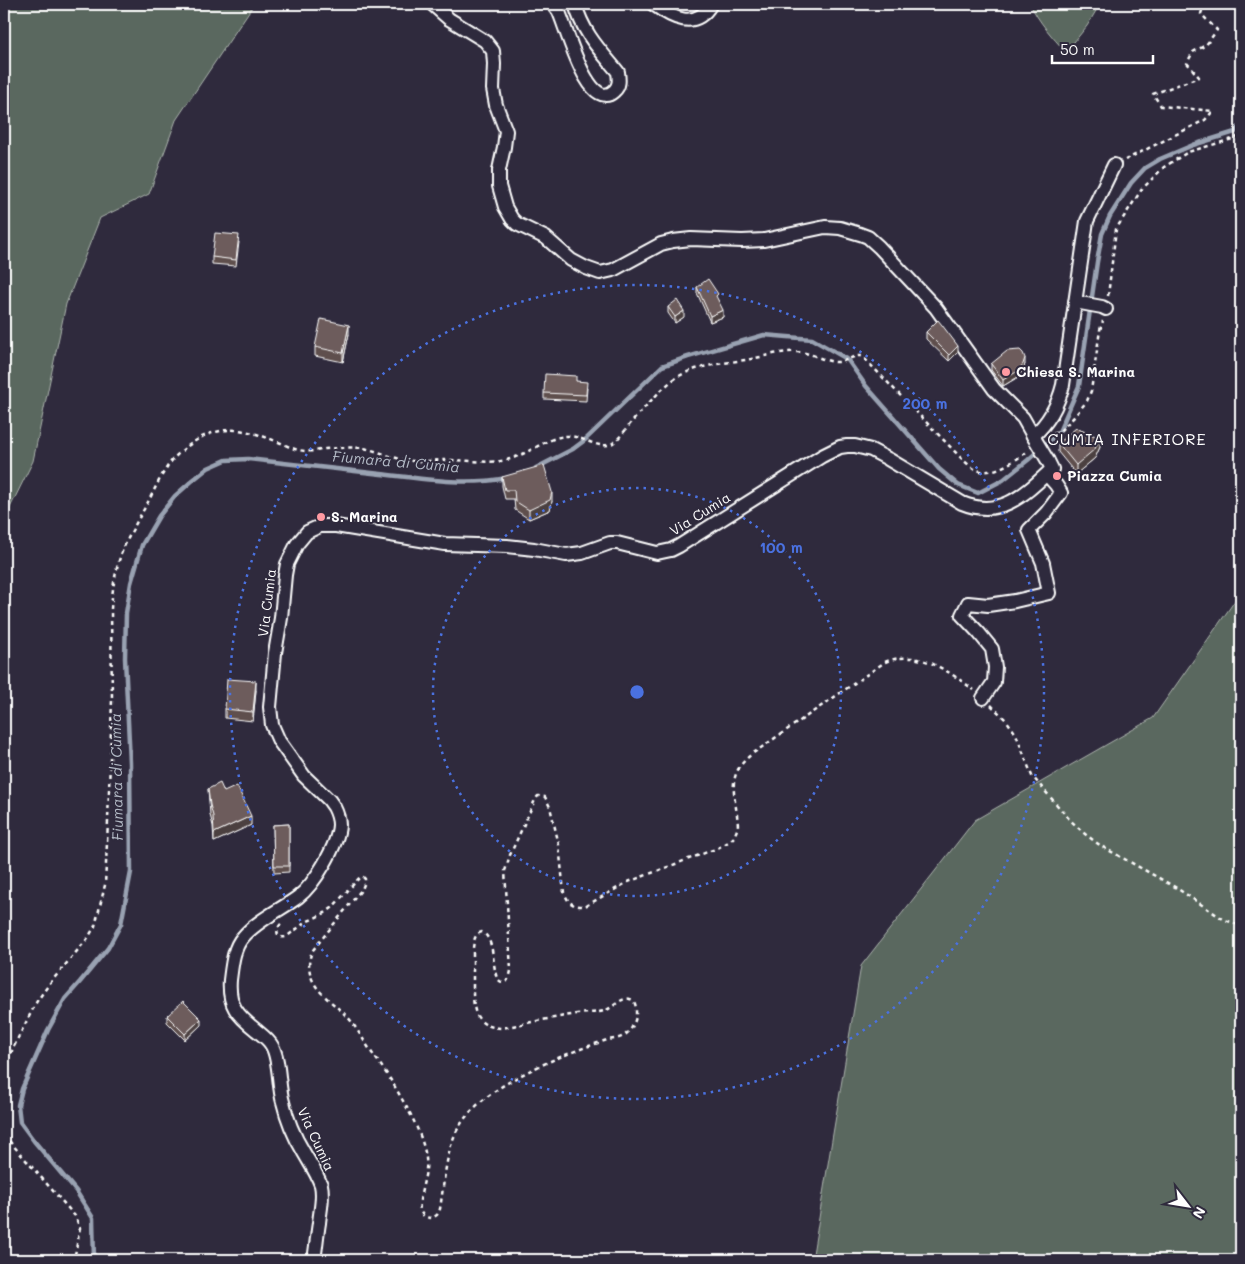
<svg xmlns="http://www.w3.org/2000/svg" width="1245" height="1264" viewBox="0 0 1245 1264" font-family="Mali,sans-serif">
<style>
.green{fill:#5a685e;stroke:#acb4ae}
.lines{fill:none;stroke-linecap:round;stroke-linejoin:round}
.stream{stroke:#99a2b2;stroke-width:4.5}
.minor-casing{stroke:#fff;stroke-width:16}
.path{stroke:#fff;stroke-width:2.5;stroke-dasharray:4 4;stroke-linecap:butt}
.minor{stroke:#2f2a3d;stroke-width:12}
.minor-bridge-casing{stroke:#fff;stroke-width:16;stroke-linecap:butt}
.minor-bridge{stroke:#2f2a3d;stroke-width:12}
.wall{fill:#5e4f4e;stroke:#fff}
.shaded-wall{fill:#4c4040;stroke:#fff}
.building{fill:#6d5c5b;stroke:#fff}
.ring{fill:none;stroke:#4a71e0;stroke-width:2.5;stroke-dasharray:2.5 5}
.poi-dot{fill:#ff9aa2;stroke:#2f2a3d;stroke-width:2}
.labels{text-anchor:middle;stroke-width:4;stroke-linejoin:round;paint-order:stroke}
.poi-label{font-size:14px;font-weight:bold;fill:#fff;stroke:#2f2a3d;text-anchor:start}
.street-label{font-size:14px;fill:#fff;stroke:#2f2a3d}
.water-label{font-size:15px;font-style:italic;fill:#b2b9c5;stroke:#2f2a3d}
.quarter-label{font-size:16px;letter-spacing:1px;fill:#fff;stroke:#2f2a3d}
.centre{fill:#4a71e0;stroke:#2f2a3d;stroke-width:2.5}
.ring-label{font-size:15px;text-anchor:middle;font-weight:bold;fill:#4a71e0;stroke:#2f2a3d;stroke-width:4;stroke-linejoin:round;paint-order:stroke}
</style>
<rect width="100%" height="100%" fill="#2f2a3d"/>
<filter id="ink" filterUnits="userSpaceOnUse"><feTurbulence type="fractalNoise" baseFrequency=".02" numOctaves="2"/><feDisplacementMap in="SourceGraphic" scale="10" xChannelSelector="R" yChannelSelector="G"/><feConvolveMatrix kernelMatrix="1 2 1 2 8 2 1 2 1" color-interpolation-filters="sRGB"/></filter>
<g filter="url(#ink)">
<g class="green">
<path d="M4,4h250l-78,116 -27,74 -49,24 -34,86 -33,157 -29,59z"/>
<path d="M1030,4h70l-13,22 -21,26c-14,-15 -27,-30 -36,-48z"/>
<path d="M1241,592v668h-429l49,-294 114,-146 178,-102z"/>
</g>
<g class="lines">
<g class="stream">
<path d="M536,468l37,-19 12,-9 77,-74 26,-9 76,-22 48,4 35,20 19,27 73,83 19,16 20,8 25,-13 25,-20 31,-28 20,-46 18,-124 5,-28 8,-18 21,-33 14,-15 15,-9 33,-14 42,-13 6,-7"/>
<path d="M94,1260l-1,-42 -17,-27 -42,-50 -14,-19 -2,-17 4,-16 26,-59 17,-31 15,-17 28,-34 13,-24 10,-52 -1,-109 -5,-105 1,-45 5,-30 11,-38 17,-29 16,-20 18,-16 15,-12 18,-8 22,-1c44,5 89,10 133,15 42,5 85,12 126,4"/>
</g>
<g class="minor-casing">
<g id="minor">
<path d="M432,4l17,15 36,22 8,10 1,13 -1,25 3,16 10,26 -2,16 -5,23v16l6,21 7,12 5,5 29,14 25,22 15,8 14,5 13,-3 48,-26 12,-3 18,-2 51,2 22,-1 61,-13 15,1 20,6 8,3 11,10 57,61 58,81 29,29 13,23"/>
<path d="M553,4c1,1 4,5 5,6 7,12 30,105 56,81 6,-5 5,-12 4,-19 -19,-23 -35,-39 -43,-68"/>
<path d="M653,4c19,14 42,27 58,0"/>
<path d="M1075,302l27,5 4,2"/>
<path d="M1033,436c16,-14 25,-31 30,-51l24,-164 27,-56"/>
<path d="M983,698l11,-16 1,-15 -3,-18 -13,-16 -17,-18 6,-12 20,2 27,-4 34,-8 -6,-30 -14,-33 17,-17 15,-20 -5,-8 -9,-10"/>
<path d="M314,1260c2,-12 3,-25 5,-37 1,-12 5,-26 2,-38 -4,-12 -12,-23 -18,-34 -9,-15 -16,-32 -20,-49 -5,-16 -3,-42 -11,-56 -3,-6 -10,-11 -16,-16 -19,-15 -28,-25 -26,-50 2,-15 3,-32 13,-43 13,-16 39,-28 55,-40 16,-12 40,-52 41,-72 0,-6 -2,-12 -5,-18l-5,-7 -25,-24 -25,-35 -7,-16 -2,-18 5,-54 6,-35 4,-43 2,-11 10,-20 10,-12 13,-6h16l109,18 62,2 27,3 32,6 16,-2 28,-10h7l40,10 14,-3 8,-4 143,-90 18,-9 7,-1h8l16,4 17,9 74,44c39,16 63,-9 90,-34l-4,-8"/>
</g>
</g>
<g class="path">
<path d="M1125,160l80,-40 8,-9 -52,-5 -8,-12 46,-17 -12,-14 6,-11 13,-7 11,-15 -16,-16 3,-10"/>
<path d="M1108,296l8,-67 26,-40 22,-22 24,-15 48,-14 5,-4"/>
<path d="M1053,434l6,-2 15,-15 13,-16 4,-10 9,-61 3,-9"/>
<path d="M991,705l16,16 9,13 16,42 38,44 15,14 16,12 74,41 48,32 18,7"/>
<path d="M281,924c-6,6 -5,15 5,13l20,-15 19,-9 7,-5 28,-31h3l2,2v3l-3,7 -49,61c-5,9 -5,19 -1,29 8,18 27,27 39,42 7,10 14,21 21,32 11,15 22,31 31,48 10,16 26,49 23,68 -1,12 -8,30 -6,41 2,6 6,8 12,8l5,-3 3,-6c4,-25 6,-61 19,-82 23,-39 88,-66 130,-81 6,-2 12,-4 18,-6 6,-1 13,-1 18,-5 6,-4 10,-12 11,-19 0,-6 1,-15 -6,-17 -8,-3 -18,10 -26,12 -9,2 -18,2 -27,3 -25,4 -50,9 -75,14 -30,-1 -29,-21 -29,-45 0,-11 0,-23 0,-35 1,-7 1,-14 9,-16 13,7 10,33 15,46 8,10 13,1 14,-8l-6,-99 5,-16 25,-55 3,-4 7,1 5,10 9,38 5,48 5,9 5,3 6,1h5l6,-3 37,-21 90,-34 12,-7 4,-4 4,-10c-1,-31 -15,-50 14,-73l133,-92c33,-14 63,9 89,28"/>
<path d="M4,1068l14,-30 19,-37 13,-18 38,-45 7,-12 4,-16 6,-25 3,-64 4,-122 -1,-90c1,-15 3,-30 7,-45 6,-22 19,-42 30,-62 8,-15 16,-34 28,-46 8,-8 17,-14 26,-19 30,-14 50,-5 79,6 8,4 17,8 26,8 6,1 12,-1 18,-2 12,-1 25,-2 37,-1 15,2 29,10 44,12 14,3 27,0 41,0 18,0 36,3 54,1 22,-2 47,-26 68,-25 14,0 30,15 44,7 7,-5 13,-14 18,-20 11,-13 29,-33 42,-43 20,-15 54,-17 78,-21 15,-3 31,-8 46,-7 14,0 25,9 39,10 9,1 16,-7 26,-6l102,105c4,3 9,8 13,9 16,6 39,-10 51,-19"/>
<path d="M4,1135l71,81 5,12 -6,32"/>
</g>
<use href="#minor" class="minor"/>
<g class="minor-bridge-casing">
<path id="minor-bridge" d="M1036,441l12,20"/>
</g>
<use href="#minor-bridge" class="minor-bridge"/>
</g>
<g class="wall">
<path d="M239,242l-3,24 -24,-2v-7z"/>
<path d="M697,287l21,13 5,17 -13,5 -13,-29z"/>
<path d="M668,307l16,10 -9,6 -7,-10z"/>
<path d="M926,332l32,20 -9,9 -23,-22z"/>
<path d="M349,334l-6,28 -28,-6v-9z"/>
<path d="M991,364h34l-2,6 -5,7 -15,9 -12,-16z"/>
<path d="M576,381l11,7 -1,13 -42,-2v-6z"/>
<path d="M1058,443l42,4 -5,11 -19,16 -18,-22z"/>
<path d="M502,477l50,24 -2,9 -21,9 -14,-9 -1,-11h-9l-3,-13z"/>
<path d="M256,690l-3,31 -28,-3v-9z"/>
<path d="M208,789l16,3 27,33 -37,17 -1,-16 -3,-11z"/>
<path d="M289,824v48l-15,1 -1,-48z"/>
<path d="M167,1016l34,9 -16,15 -18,-18z"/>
</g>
<g class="shaded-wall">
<path d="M723,310v7l-13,5v-6z"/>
<path d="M684,311v6l-9,6v-6z"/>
<path d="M349,325v9l-6,28v-9z"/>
<path d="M958,346v6l-9,9v-6z"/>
<path d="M1025,358v6l-2,6 -5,7 -15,9v-6z"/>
<path d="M1100,438v9l-5,11 -19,16v-9z"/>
<path d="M552,492v9l-2,9 -21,9v-9z"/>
<path d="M256,681v9l-3,31v-9z"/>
<path d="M251,816v9l-37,17v-9z"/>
<path d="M201,1019v6l-16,15v-6z"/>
</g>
<g class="building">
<path d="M215,233l24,2 -3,25 -24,-3z"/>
<path d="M708,279l10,15 -2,2 7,14 -13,6 -13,-29z"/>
<path d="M677,300l7,11 -9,6 -7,-10z"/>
<path d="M321,319l28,6 -6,28 -28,-6z"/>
<path d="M938,320l4,5 16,21 -9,9 -23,-23z"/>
<path d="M1020,350l3,3 2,5 -2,6 -5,7 -15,9 -12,-16 16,-13z"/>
<path d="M545,374l31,2v5l11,1 -1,13 -42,-2z"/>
<path d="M1076,428l24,10 -5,11 -19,16 -18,-22z"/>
<path d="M544,465l8,27 -2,8 -21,10 -14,-9 -1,-11h-9l-3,-13z"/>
<path d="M227,679l29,2 -3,31 -28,-3z"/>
<path d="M220,783l4,9 13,-6 14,30 -37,17 -1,-17 -3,-11 -2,-16z"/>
<path d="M289,824v42h-15l-1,-41z"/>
<path d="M183,1001l18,18 -16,15 -18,-18z"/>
</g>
</g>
<g class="ring">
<circle cx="637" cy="692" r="204"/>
<circle cx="637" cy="692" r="407"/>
</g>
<g class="poi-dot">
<circle cx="1006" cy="372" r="5"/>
<circle cx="1057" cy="476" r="5"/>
<circle cx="321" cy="517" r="5"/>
</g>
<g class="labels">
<g class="poi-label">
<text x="1016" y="377">Chiesa S. Marina</text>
<text x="1067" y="481">Piazza Cumia</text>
<text x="331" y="522">S. Marina</text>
</g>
<g class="street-label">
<text transform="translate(700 514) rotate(-32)" y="5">Via Cumia</text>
<text transform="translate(267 603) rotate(-83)" y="5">Via Cumia</text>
<text transform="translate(316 1139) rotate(65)" y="5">Via Cumia</text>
</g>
<g class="water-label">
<text transform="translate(396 462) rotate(5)" y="5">Fiumara di Cumia</text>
<text transform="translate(117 777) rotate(-91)" y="5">Fiumara di Cumia</text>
</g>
<g class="quarter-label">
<text x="1127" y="445">CUMIA INFERIORE</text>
</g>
</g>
<circle cx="637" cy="692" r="8" class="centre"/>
<g class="ring-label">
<text x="925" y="409">200 m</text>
<text x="781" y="553">100 m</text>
</g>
<rect width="1245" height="1264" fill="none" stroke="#2f2a3d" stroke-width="20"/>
<rect x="10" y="10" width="1225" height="1244" fill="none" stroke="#fff" stroke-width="2" filter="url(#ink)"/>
<g transform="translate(1188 1206) rotate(121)" stroke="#2f2a3d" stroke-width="4" paint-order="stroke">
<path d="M0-4L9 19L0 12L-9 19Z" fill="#ffffff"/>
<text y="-8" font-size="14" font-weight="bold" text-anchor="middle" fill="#ffffff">N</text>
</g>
<path d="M1052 55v8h101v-8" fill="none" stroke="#ffffff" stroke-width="2.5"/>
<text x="1060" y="55" font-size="15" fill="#ffffff" stroke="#2f2a3d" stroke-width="4" paint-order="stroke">50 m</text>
</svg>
